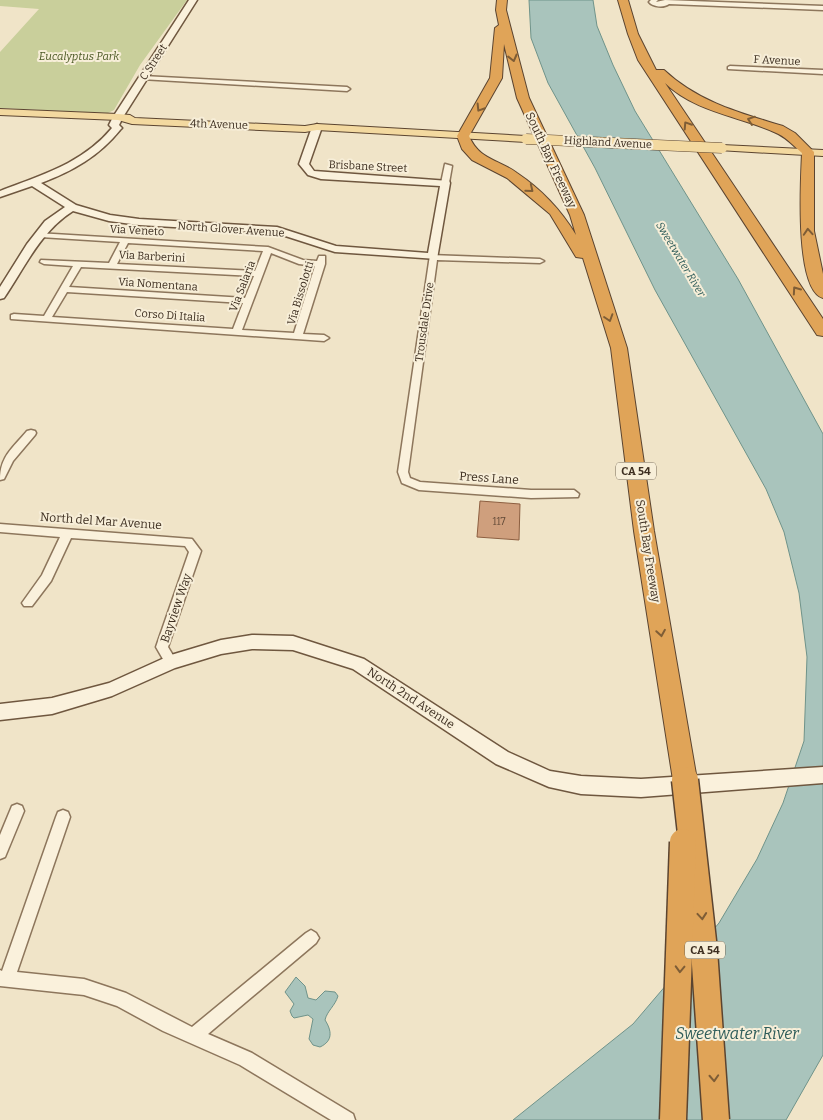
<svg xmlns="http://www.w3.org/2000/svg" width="823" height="1120" viewBox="0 0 823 1120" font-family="Bitter,serif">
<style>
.green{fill:#c9cf9b}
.water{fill:#a9c4bc;stroke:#6f938a}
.building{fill:#cf9f7d;stroke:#8d5f41}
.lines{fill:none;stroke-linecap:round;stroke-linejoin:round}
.street-casing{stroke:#8d765c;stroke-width:3}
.secondary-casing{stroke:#6f573f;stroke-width:3}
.primary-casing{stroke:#5b4430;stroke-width:2}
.highway-casing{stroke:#5b4430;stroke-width:2}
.street{fill:#faf1dc;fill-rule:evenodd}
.secondary{fill:#faf1dc;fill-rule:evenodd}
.primary{fill:#f3d9a0;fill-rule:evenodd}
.highway{fill:#e0a458;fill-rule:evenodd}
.primary-bridge-casing{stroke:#5b4430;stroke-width:11;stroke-linecap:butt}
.highway-bridge-casing{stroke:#5b4430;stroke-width:29;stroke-linecap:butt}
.primary-bridge{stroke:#f3d9a0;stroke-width:10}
.highway-bridge{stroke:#e0a458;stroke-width:26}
.oneway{stroke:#7e5d36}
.labels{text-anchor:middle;stroke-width:4;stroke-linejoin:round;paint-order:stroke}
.number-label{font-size:10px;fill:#624a37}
.far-park-label{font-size:11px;font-style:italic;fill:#4d5a26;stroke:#f7eed8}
.far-street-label{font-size:11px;fill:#3d2e20;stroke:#f7eed8}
.far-water-label{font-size:11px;font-style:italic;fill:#2f5d5a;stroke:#f7eed8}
.shield{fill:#f7eed8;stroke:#756857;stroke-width:1}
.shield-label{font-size:11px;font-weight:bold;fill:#3d2e20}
.street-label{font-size:12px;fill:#3d2e20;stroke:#f7eed8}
.near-water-label{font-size:16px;font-style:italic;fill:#2f5d5a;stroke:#f7eed8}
</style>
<rect width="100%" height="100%" fill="#f0e4c8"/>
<path class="green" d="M0,0h187l-47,65 -26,45 -6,3 -108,-5v-56l39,-43 -39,-3z"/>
<g class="water">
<path d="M529,0h64l4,26 16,39 22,46 103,168 85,155v621l-37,65h-273l120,-96 86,-101 38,-64 26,-56 21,-62 3,-84 -8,-64 -15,-61 -18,-43 -111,-199 -60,-122 -47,-85 -17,-45z"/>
<path d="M296,977l9,9 3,12 8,2 9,-9 10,1 3,4c-3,10 -11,15 -13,24 7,11 8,21 -5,27l-7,-2 -4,-6 4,-20 -5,-4 -14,3 -2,-2 -2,-5 4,-7 -9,-12z"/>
</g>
<path class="building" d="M480,501l40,3 -1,36 -42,-3z"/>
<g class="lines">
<g class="street-casing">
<g id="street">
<path d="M651,0h7l-2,2 9,-2 158,6v4l-154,-6c-5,4 -16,3 -20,-2z"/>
<path d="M730,66l93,4v4l-95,-5v-2z"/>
<path d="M143,76l204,11 3,2 -3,2 -206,-12 -1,-1z"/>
<path d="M445,164l7,2 -3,17 -4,2 -4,-2z"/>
<path d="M37,233l231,14 35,13 14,1 2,-5h6v8l-22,70 21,1 5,3 -5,3 -313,-22v-4l3,-1 30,2 29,-50 -29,-2 -4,-2 1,-2 68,3 11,-21 -80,-5h-3zM128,243l135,8 -8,20 -138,-7zM271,253l28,11 16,2 -21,67 -52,-3zM81,267l173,9 -9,22 -176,-11zM67,292l176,11 -10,26 -181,-12z"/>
<path d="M430,255l110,4 4,2 -4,2 -103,-3 -29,212 2,6 10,4 111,8h43l5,4 -1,3 -47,1 -112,-8 -17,-7 -4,-11z"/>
<path d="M31,430l4,1 1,2 -1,2 -22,26 -9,18 -4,1c0,-24 13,-32 27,-49z"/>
<path d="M0,524l192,15 9,12 -33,96 9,15 -2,4 -4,1 -4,-1 -11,-19 33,-95 -4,-6 -114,-8 -20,43 -19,25h-8l-2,-3 20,-28 18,-38 -60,-5z"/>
<path d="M17,804l5,2 2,5 -19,46 -5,2v-24l12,-29z"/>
<path d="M63,810l5,2 2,5 -53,155 67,7 42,14 66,34 114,-94 5,-3 5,3 3,5 -3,5 -108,91 44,19 101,61 2,6h-24l-91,-55 -77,-34 -46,-25 -33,-11 -84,-9v-16l2,1 54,-154 2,-5z"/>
</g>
</g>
<g class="secondary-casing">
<g id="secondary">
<path d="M189,0h8l-74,117 -4,8 3,3 -2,2c-21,26 -47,41 -79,53l35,22 34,10 29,4 138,8 59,19 92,7 12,-67 -119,-7 -13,-4 -9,-11 13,-37 5,-3 5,3 -13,37 5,7 135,10 1,2 -13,76 -102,-7 -59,-19 -137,-8 -30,-4 -36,-10c-33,21 -48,56 -69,87l-4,1v-12l27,-43 18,-23 20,-14 -33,-21 -32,11v-6c41,-16 82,-27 112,-63l-3,-3 4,-8z"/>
<path d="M252,635l41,1 71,23 144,93 42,19 31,5 60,3 182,-12v16l-182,14 -60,-3 -32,-7 -53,-23 -143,-95 -60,-19 -41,-1 -31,5 -46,14 -63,28 -60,18 -52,6v-16l52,-6 57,-15 62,-28 50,-15z"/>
</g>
</g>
<g class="primary-casing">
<g id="primary">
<path d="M0,109l118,5 12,1 5,3 170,8 12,-2 209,12 5,3 -5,3 -209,-12 -12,2 -173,-8 -14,-4 -118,-5z"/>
<path d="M722,145l101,5v6l-105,-6 -2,-2z"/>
</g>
</g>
<g class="highway-casing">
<g id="highway">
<path d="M497,0h10l-1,10 23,88 55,117 43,133 27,183 43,249 -4,8 -8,3 -8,-3 -4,-8 -39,-249 -23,-183 -28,-90 -7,-1 -26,-43 -43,-36 -35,-18 -10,-11 -5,-13 33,-58 5,-50 4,-3 -3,-15zM504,44l13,54 53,117 6,20c-15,-25 -35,-46 -59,-62 -19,-14 -38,-13 -48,-37l33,-58z"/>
<path d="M618,0h10l10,34 18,36h8c34,32 76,43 119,56l12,7 19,19v79l9,43v24c-29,-8 -22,-120 -21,-145 -9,-8 -17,-17 -28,-21 -36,-16 -79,-20 -109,-49l158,236v17l-6,-1 -179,-275 -10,-26z"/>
</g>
</g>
<use href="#street" class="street"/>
<use href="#secondary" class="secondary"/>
<use href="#primary" class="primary"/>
<use href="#highway" class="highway"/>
<g class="primary-bridge-casing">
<path id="primary-bridge" d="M526,139l196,9"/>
</g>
<g class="highway-bridge-casing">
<g id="highway-bridge">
<path d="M685,780l19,170 12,170"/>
<path d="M673,1120l10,-278"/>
</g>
</g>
<use href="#primary-bridge" class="primary-bridge"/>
<use href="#highway-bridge" class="highway-bridge"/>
</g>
<defs><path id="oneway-chevron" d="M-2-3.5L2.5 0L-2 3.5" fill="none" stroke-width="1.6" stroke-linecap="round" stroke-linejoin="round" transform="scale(1.25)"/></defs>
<g class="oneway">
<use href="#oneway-chevron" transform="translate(513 58) rotate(76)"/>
<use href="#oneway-chevron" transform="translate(480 108) rotate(122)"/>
<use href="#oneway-chevron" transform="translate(751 120) rotate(-161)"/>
<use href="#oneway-chevron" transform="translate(687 125) rotate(-123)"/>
<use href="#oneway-chevron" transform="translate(530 189) rotate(39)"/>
<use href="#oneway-chevron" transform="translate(808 232) rotate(-94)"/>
<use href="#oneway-chevron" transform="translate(796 290) rotate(-125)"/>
<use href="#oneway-chevron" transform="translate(609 318) rotate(72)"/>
<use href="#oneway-chevron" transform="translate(661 633) rotate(81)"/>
<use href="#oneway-chevron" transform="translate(702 916) rotate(85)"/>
<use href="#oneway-chevron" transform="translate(680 969) rotate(92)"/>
<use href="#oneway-chevron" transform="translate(714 1078) rotate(87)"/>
</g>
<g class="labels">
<g class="number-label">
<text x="499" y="525">117</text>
</g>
<g class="far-park-label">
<text x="79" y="60">Eucalyptus Park</text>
</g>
<g class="far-street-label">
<text transform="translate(777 60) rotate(3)" y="4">F Avenue</text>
<text transform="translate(153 62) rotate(-57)" y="4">C Street</text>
<text transform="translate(219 124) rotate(2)" y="4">4th Avenue</text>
<text transform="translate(608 142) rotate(3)" y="4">Highland Avenue</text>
<text transform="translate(368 166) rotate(3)" y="4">Brisbane Street</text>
<text transform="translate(231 229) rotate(4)" y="4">North Glover Avenue</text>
<text transform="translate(137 230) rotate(3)" y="4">Via Veneto</text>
<text transform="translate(152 256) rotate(3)" y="4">Via Barberini</text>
<text transform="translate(158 284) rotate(4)" y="4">Via Nomentana</text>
<text transform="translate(242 286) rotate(-69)" y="4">Via Salaria</text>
<text transform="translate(300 293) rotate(-73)" y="4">Via Bissolotti</text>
<text transform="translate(170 315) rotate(4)" y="4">Corso Di Italia</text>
<text transform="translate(424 322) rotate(-82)" y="4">Trousdale Drive</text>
</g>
<g class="far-water-label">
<text transform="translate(681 259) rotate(59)" y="4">Sweetwater River</text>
</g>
<g class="shield">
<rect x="616" y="462.5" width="40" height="17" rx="4"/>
<rect x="685" y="941.5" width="40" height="17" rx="4"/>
</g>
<g class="shield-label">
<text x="636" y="475">CA 54</text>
<text x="705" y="954">CA 54</text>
</g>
<g class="street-label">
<text transform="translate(551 160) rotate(65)" y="4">South Bay Freeway</text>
<text transform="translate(489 478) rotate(4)" y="4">Press Lane</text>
<text transform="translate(101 521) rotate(4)" y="4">North del Mar Avenue</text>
<text transform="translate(648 551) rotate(81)" y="4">South Bay Freeway</text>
<text transform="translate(176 608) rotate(-71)" y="4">Bayview Way</text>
<text transform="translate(411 698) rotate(33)" y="4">North 2nd Avenue</text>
</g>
<g class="near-water-label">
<text x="737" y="1039">Sweetwater River</text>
</g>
</g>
</svg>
